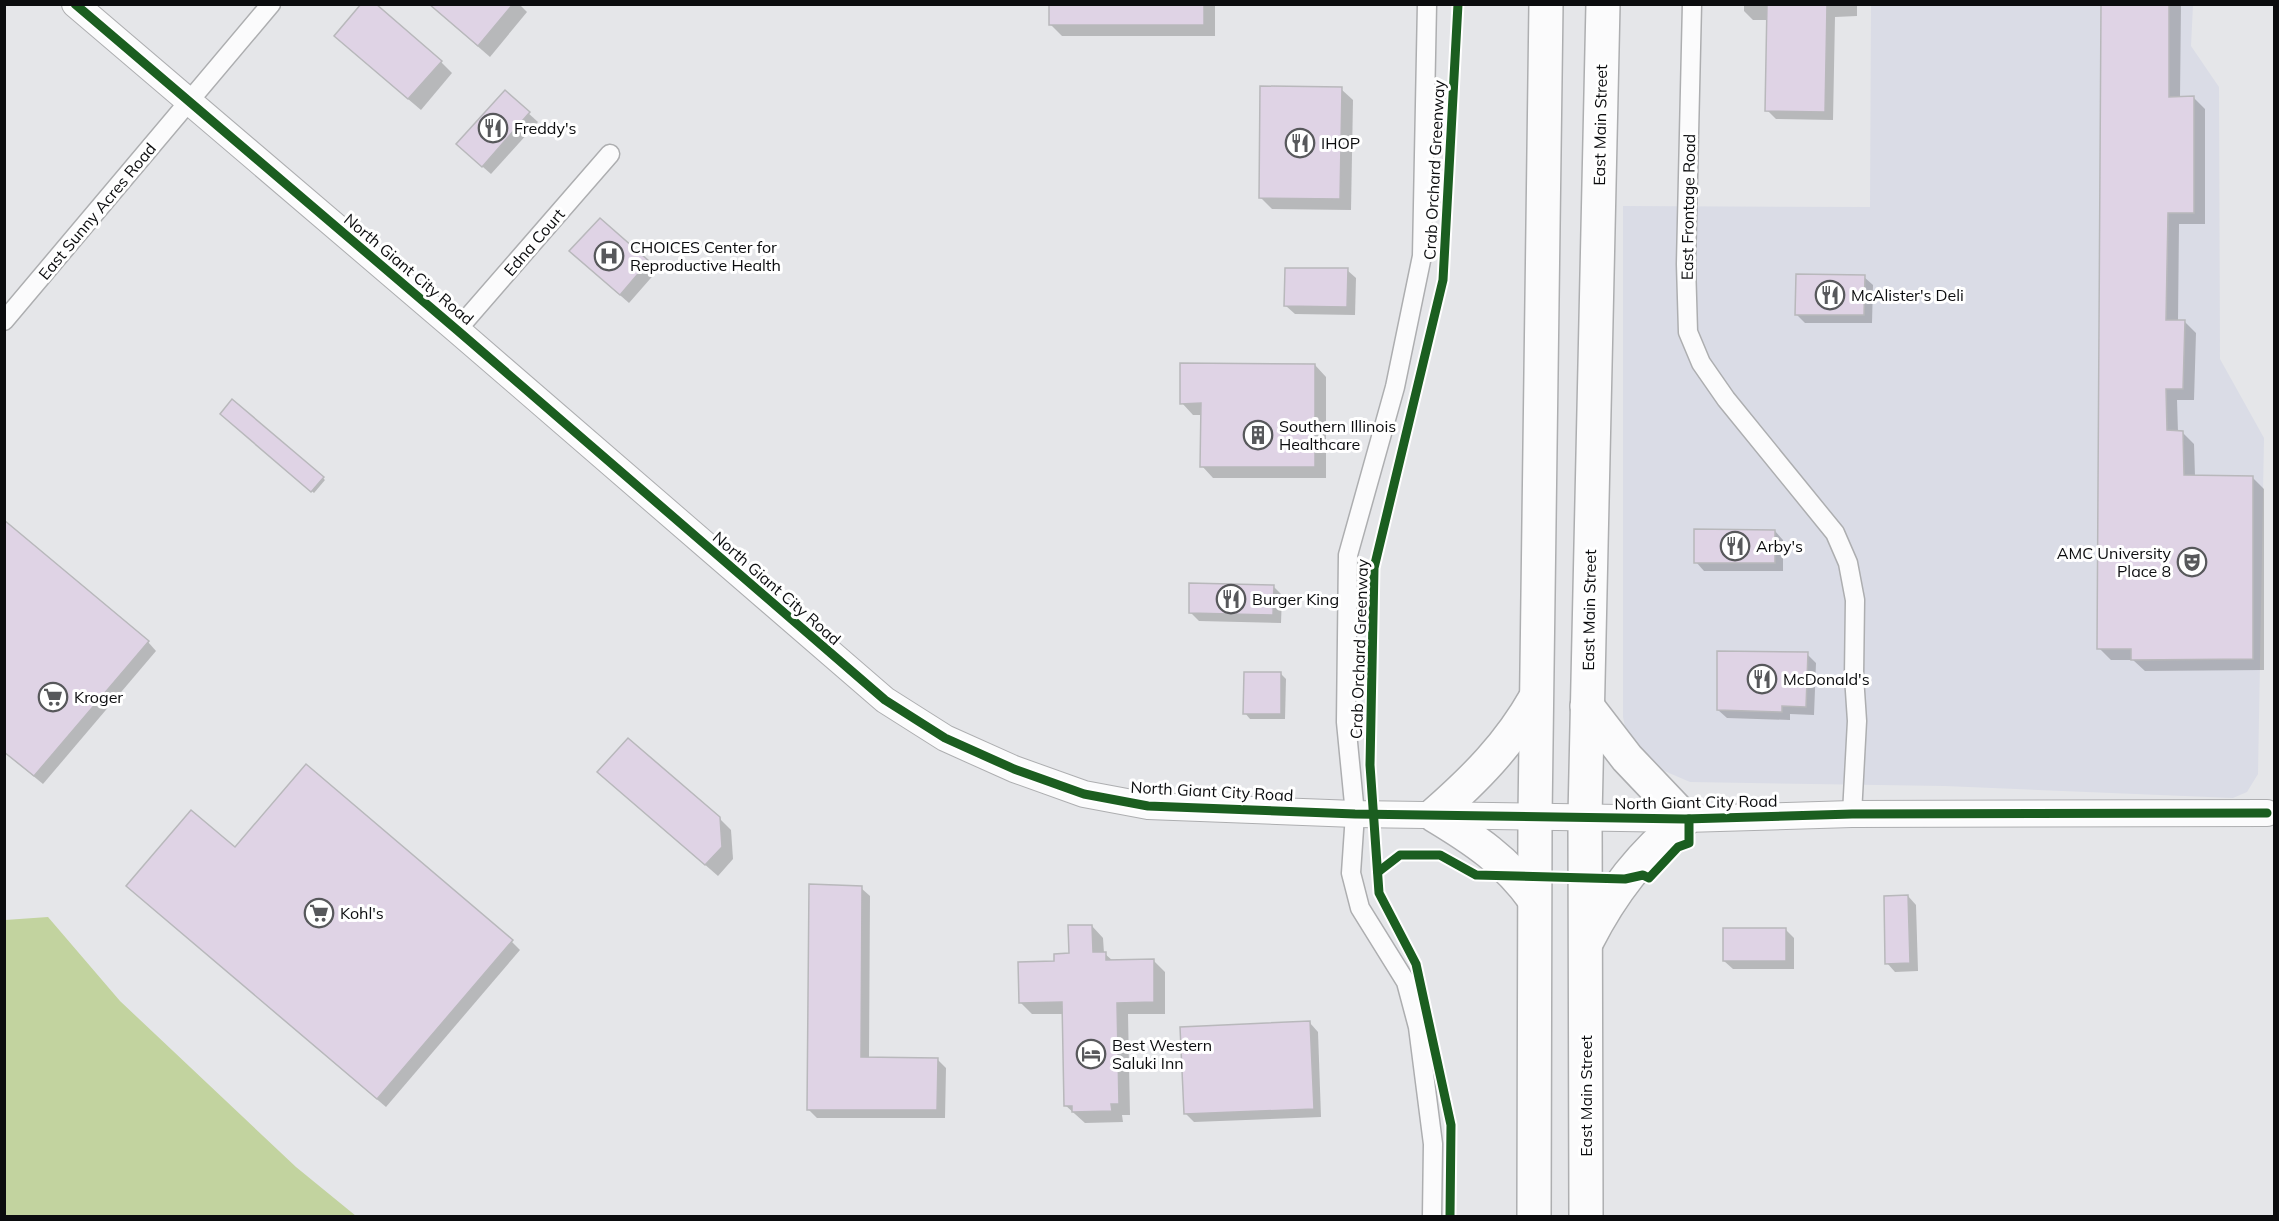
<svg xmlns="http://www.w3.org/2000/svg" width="2279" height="1221" viewBox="0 0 2279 1221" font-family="Mulish,sans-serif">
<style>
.built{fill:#dadce6}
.forest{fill:#c2d39f}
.shadow{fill:#0003}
.building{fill:#dfd3e5;stroke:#b8b8bb;stroke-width:1.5}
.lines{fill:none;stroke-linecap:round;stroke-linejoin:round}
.street-casing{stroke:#adaeb0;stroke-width:21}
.secondary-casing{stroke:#adaeb0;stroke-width:28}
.highway-casing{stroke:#adaeb0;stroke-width:36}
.street{stroke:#fbfbfc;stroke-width:18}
.secondary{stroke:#fbfbfc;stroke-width:26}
.highway{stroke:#fbfbfc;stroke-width:33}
.cycleway-casing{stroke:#fff;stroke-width:13}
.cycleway{stroke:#1b5e20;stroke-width:9}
.labels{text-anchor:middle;stroke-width:6;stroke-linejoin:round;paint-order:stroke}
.street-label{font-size:16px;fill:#0b0c0e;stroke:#fff}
.poi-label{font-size:16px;fill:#0b0c0e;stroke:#fff;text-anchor:start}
</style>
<rect width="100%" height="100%" fill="#e5e6e9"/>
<path class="built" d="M1871,5h322l-2,41 28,41 1,272 44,79 -6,336 -11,18 -14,6 -288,-12 -255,-4 -35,-15 -28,-31 -4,-19v-511l247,1z"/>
<path class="forest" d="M48,917l72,84 176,166 60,49h-351v-296z"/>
<g class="shadow">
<path d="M429,4h90l8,8 -37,45z"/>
<path d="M1050,4h165v32h-153l-12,-12z"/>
<path d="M1744,4h113v12l-22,1 -2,103 -57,-1 -9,-9 1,-90h-15l-9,-9z"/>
<path d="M2103,4h78l-1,94h14l11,11v115h-26l-1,97h6l12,12 -2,67h-17l1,32h4l12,12 1,32 57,1 12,12v181l-119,1 -12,-11h-22l-12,-12z"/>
<path d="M348,48l93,14 11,11 -31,37z"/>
<path d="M1341,89l12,11 -2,110 -79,-1 -12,-12z"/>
<path d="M505,92l33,30 -47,52 -24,-21z"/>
<path d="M600,220l57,51 -28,32 -49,-43z"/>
<path d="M1347,270l9,8 -1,37 -60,-1 -9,-8z"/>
<path d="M1864,277l9,8 -1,38h-67l-9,-9z"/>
<path d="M1315,365l11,12v101h-113l-11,-12v-51h-9l-11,-12z"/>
<path d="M232,401l93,79 -11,13 -92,-79z"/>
<path d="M1775,531l8,9v31h-79l-8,-9z"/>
<path d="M1273,586l9,9 -1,28 -82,-2 -9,-9z"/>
<path d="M148,642l8,9 -113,133 -39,-32z"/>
<path d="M1807,654l9,9 -2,52 -24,-1v6l-63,-2 -9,-8z"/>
<path d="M1280,673l6,6 -1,40h-35l-5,-6z"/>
<path d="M611,783l108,35 12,12 2,29 -15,17z"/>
<path d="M235,849l277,93 8,8 -134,157 -249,-212z"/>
<path d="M861,888l9,8 -1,162 68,1 9,9 -1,50h-128l-9,-9z"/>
<path d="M1908,896l8,9 2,66 -23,1 -8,-9z"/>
<path d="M1092,926l11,12 1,15 9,8 40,-1 12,12v42h-37l2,101h-8l1,7 -38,1 -20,-18 -1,-91h-32l-12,-12 36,-39 14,-8z"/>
<path d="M1785,929l9,9v31h-61l-9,-8z"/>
<path d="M1310,1023l8,9 3,85 -127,5 -9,-9z"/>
</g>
<g class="building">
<path d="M361,4h15l66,57 -34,38 -74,-63z"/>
<path d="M429,4h84l-35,42z"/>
<rect x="1049" y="4" width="155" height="21"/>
<path d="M1767,4h60l-2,108 -60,-1z"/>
<path d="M2101,4h68v93l25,-1v117h-26l-2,107h19l-2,69h-17l1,41 16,1 1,44 69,1v183l-122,1v-11h-34z"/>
<path d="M1260,86l82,1 -2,112 -81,-1z"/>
<path d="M505,90l25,22 -48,55 -26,-23z"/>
<path d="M600,218l49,43 -29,34 -51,-44z"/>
<path d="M1285,268h63l-1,39 -63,-1z"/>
<path d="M1796,274l69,1 -1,40h-69z"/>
<path d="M1180,363l135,1v103h-115l1,-64 -21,1z"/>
<path d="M232,399l92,78 -13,15 -91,-78z"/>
<path d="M4,520l145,121 -115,135 -30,-24z"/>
<path d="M1694,529l81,1v33h-81z"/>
<path d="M1189,583l85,2 -1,30 -84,-2z"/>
<path d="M1717,651l91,1 -2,55 -24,-1v6l-65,-2z"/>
<path d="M1244,672h37v42h-38z"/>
<path d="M628,738l92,79 2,30 -17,18 -108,-93z"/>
<path d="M306,764l207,176 -136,159 -251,-213 65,-76 44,37z"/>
<path d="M809,884l53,2 -1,171 77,1 -1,52h-130z"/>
<path d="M1908,895l2,68 -25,1 -1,-68z"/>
<path d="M1068,925h24l1,27h13v8l48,-1v43l-37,1 2,101h-8l1,7 -40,1v-6h-8l-2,-104 -43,1 -1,-41 36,-1v-7l15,-1z"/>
<rect x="1723" y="928" width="63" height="33"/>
<path d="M1310,1021l4,88 -130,5 -4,-87z"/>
</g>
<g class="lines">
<g class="street-casing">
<g id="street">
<path d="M1427,4l-5,252 -27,131 -47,168 -2,167 9,92 -4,59 9,35 46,74 12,45 15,117 -1,72"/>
<path d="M1692,4l-6,260 2,68 13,31 25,36 109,134 13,30 7,37 -1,76 3,45 -5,93"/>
<path d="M4,321l267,-317"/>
<path d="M457,330l153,-176"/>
</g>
</g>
<g class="secondary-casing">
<path id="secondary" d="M75,4l382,326 428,370 60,38 69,31 70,25 64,12 207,8 330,5 167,-5 415,-1"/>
</g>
<g class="highway-casing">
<g id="highway">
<path d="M1534,899c-27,-38 -60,-60 -100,-84 41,-36 75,-70 102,-118"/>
<path d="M1587,941c25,-49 55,-88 98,-122l-58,-61 -40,-52"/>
<path d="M1534,1216l1,-399 11,-813"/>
<path d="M1586,1216l-1,-399 18,-813"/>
</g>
</g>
<use href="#street" class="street"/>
<use href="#secondary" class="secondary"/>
<use href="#highway" class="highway"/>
<g class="cycleway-casing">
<g id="cycleway">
<path d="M75,4l382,326 428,370 60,38 69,31 70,25 64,12 207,8 330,5 167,-5 415,-1"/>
<path d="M1378,872l22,-17h40l36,20 149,4 18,-4 6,3 29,-31 11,-4v-24"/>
<path d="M1450,1216l1,-91 -35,-161 -37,-71 -9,-128 4,-197 69,-288 15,-276"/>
</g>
</g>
<use href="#cycleway" class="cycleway"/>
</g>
<defs>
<g id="restaurant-ring" transform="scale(1.5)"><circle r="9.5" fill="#fff" stroke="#57585b" stroke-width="1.5"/><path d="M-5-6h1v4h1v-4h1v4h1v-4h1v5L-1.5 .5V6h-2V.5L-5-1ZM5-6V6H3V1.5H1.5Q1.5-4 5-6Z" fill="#57585b"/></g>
<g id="hospital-ring" transform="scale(1.5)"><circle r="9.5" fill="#fff" stroke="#57585b" stroke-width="1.5"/><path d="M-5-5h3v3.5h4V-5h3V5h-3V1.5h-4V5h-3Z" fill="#57585b"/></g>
<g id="building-ring" transform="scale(1.5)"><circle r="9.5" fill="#fff" stroke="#57585b" stroke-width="1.5"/><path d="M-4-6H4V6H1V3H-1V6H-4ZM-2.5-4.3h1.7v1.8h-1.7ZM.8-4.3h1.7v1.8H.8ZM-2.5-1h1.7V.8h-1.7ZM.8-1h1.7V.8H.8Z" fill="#57585b"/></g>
<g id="theatre-ring" transform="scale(1.5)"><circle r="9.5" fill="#fff" stroke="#57585b" stroke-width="1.5"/><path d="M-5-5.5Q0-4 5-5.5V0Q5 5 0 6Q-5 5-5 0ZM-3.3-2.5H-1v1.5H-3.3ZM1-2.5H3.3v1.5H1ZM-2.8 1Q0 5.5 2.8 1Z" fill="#57585b"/></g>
<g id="supermarket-ring" transform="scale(1.5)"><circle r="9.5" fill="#fff" stroke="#57585b" stroke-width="1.5"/><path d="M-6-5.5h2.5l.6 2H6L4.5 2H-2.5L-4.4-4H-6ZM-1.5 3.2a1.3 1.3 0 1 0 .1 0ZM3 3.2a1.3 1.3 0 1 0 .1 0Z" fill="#57585b"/></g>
<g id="hotel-ring" transform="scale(1.5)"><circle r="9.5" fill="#fff" stroke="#57585b" stroke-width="1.5"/><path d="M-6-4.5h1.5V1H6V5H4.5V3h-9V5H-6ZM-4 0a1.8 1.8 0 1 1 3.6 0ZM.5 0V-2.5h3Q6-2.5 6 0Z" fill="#57585b"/></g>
</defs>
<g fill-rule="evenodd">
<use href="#restaurant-ring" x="493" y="128"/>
<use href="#restaurant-ring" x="1300" y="143"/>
<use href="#hospital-ring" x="609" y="256"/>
<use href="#restaurant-ring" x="1830" y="295"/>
<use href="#building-ring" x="1258" y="435"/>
<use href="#restaurant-ring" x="1735" y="546"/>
<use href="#theatre-ring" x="2192" y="562"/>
<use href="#restaurant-ring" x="1231" y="599"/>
<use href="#restaurant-ring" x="1762" y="679"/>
<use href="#supermarket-ring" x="53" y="697"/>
<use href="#supermarket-ring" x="319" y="913"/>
<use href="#hotel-ring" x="1091" y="1054"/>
</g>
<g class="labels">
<g class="street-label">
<text transform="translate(1600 125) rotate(-89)" y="6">East Main Street</text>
<text transform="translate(1434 170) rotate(-87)" y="6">Crab Orchard Greenway</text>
<text transform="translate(1688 207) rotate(-89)" y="6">East Frontage Road</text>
<text transform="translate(97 211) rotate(-50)" y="6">East Sunny Acres Road</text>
<text transform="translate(534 242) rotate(-49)" y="6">Edna Court</text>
<text transform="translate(409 269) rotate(40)" y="6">North Giant City Road</text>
<text transform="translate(777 588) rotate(41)" y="6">North Giant City Road</text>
<text transform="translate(1589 610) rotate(-89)" y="6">East Main Street</text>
<text transform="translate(1359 649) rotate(-88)" y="6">Crab Orchard Greenway</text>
<text transform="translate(1212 791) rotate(3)" y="6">North Giant City Road</text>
<text transform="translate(1696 802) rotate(-1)" y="6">North Giant City Road</text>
<text transform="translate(1586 1096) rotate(-90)" y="6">East Main Street</text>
</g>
<g class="poi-label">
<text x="514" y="134">Freddy's</text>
<text x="1321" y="149">IHOP</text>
<text x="630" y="253">CHOICES Center for<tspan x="630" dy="18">Reproductive Health</tspan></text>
<text x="1851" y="301">McAlister's Deli</text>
<text x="1279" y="432">Southern Illinois<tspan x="1279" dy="18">Healthcare</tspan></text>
<text x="1756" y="552">Arby's</text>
<text x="2171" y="559" text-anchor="end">AMC University<tspan x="2171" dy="18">Place 8</tspan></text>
<text x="1252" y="605">Burger King</text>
<text x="1783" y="685">McDonald's</text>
<text x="74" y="703">Kroger</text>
<text x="340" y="919">Kohl's</text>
<text x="1112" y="1051">Best Western<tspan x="1112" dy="18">Saluki Inn</tspan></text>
</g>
</g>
<rect width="2279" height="1221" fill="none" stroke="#0b0c0e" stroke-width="12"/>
</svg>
